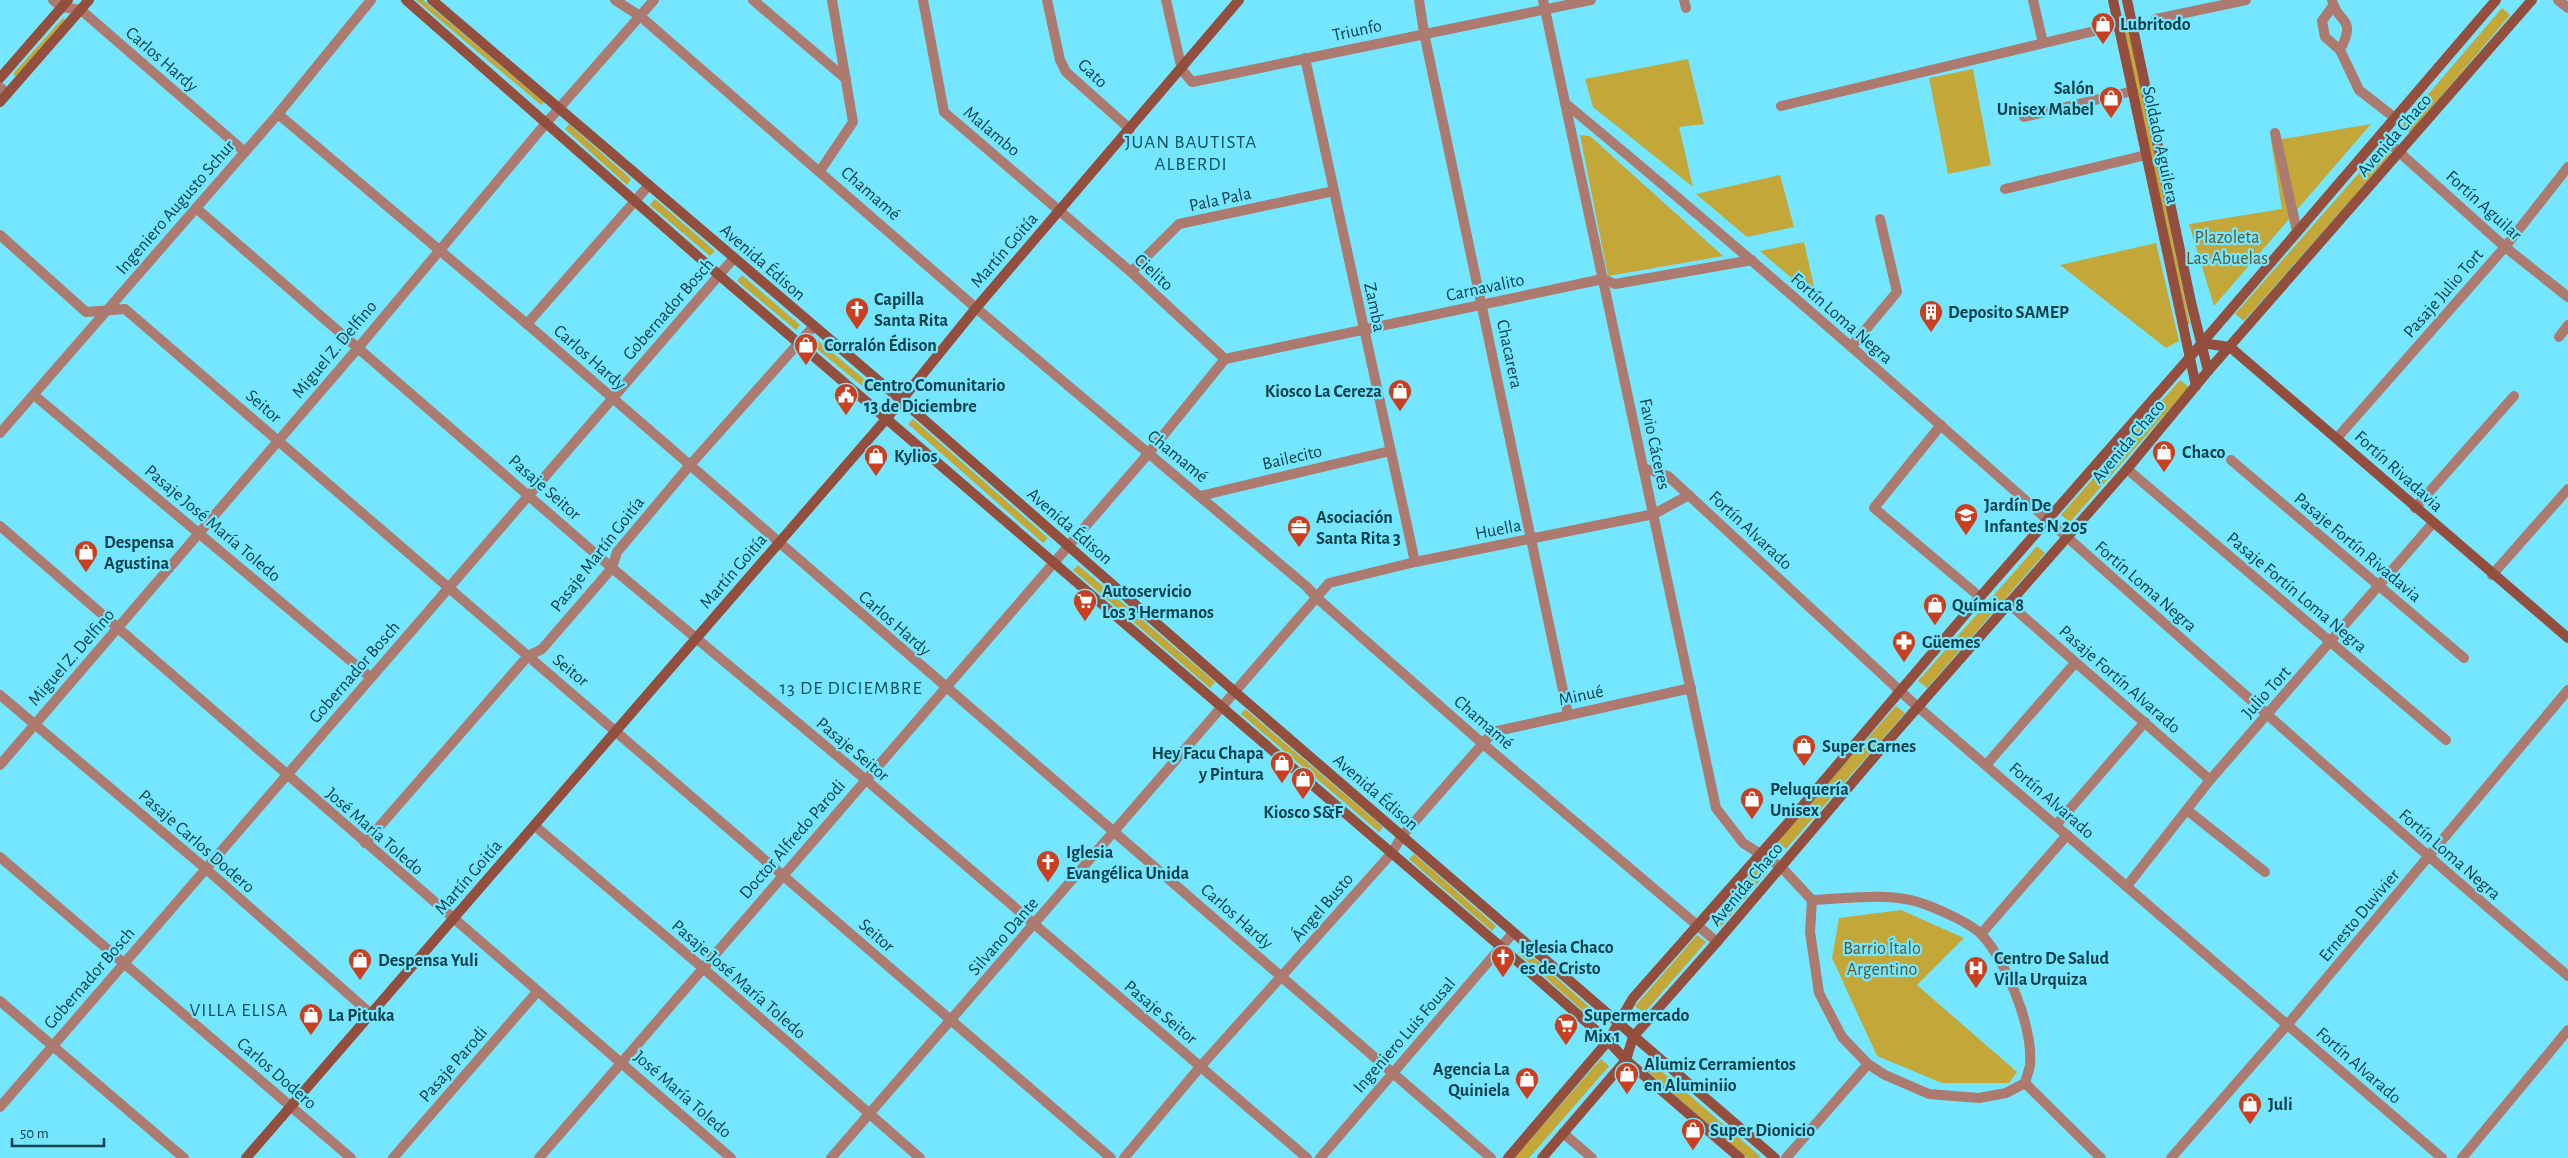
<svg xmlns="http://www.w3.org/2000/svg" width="2568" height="1158" viewBox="0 0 2568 1158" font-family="'Alegreya Sans',sans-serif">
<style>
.green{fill:#c3a739}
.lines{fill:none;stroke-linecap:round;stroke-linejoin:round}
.street{stroke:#ac7a6e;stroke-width:10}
.secondary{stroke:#944e3d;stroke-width:10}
.labels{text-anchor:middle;stroke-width:4.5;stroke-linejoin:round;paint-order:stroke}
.poi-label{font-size:18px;font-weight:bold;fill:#0d414b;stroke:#74e6ff;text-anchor:start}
.street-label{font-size:18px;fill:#0d414b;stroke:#74e6ff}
.park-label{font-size:18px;fill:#635625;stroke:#74e6ff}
.neighbourhood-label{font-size:19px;letter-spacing:1px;fill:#0c505c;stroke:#74e6ff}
</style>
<rect width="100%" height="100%" fill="#74e6ff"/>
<g class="green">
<path d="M416,0h7l121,102 -3,3z"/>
<path d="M2502,8l8,7 -100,118 -8,-8z"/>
<path d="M63,18l3,2 -50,57 -3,-3z"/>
<path d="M2125,32h5l60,292 -4,1z"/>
<path d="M1688,59l16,65 -25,3 14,60 -100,-80 -8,-28z"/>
<path d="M1973,69l18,96 -43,9 -19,-96z"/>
<path d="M569,124l62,55 -4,6 -62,-56z"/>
<path d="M2371,124l-157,182 -25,-82 93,-15 -11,-68z"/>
<path d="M1580,135l10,1 133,120 -115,20z"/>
<path d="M2382,147l9,7 -147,167 -9,-7z"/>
<path d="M1780,175l14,52 -47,10 -51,-43z"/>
<path d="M655,199l60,52 -5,5 -60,-51z"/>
<path d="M1804,242l13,58 -57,-49z"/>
<path d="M2156,243l23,98 -13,7 -106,-83z"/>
<path d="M742,275l58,50 -4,5 -59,-49z"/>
<path d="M816,339l60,50 -4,5 -61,-50z"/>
<path d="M2180,380l9,7 -119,135 -9,-7z"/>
<path d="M913,419l135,119 -5,5 -135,-119z"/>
<path d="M2037,546l8,7 -118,135 -9,-7z"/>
<path d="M1078,565l137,117 -5,6 -137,-118z"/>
<path d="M1896,706l9,7 -119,136 -9,-8z"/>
<path d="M1245,709l138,118 -4,5 -138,-118z"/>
<path d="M1414,854l82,72 -4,5 -83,-72z"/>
<path d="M1759,865l8,7 -47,56 -9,-7z"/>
<path d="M1901,910l63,28 -47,47 100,87 -8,11h-67l-65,-27 -45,-98 7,-40z"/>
<path d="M1697,935l9,7 -62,71 -9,-7z"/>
<path d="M1523,948l73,65 -4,6 -74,-66z"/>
<path d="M1601,1059l8,7 -80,92h-15z"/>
<path d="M1651,1062l109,94 -1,2h-12l-102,-89z"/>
</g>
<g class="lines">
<g class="street">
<path d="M53,0l9,7 19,3 164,142"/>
<path d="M615,0l25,16 336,292 330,278 11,12 165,145 235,199"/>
<path d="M753,0l93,79"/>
<path d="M923,0l21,112 187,160 94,87"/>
<path d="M1047,0l13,60 6,12 64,57"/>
<path d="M1166,0l16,70 10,12 399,-82"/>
<path d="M1419,0l5,33 144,681"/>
<path d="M1543,0l173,808 27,35 38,24 31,33 -2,32 9,61 23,44 26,27 17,11 44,19 50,4 27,-5 19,-10c1,-5 4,-12 5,-18 3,-38 -23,-102 -48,-130 -11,-12 -48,-28 -64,-33 -30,-10 -75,-3 -106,-2"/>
<path d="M1684,0l2,8"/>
<path d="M2033,0l10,43"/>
<path d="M2332,0c5,24 26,16 8,50l19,40 36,28"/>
<path d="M2558,0l10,8"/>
<path d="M2333,6l-11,15 3,16 15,13"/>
<path d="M2156,19l90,-19"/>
<path d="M1305,58l110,504"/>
<path d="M0,87l7,7"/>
<path d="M1565,103c342,283 665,586 1003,873"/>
<path d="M1781,106l351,-84"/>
<path d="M278,114l249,210 964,834"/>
<path d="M2024,117l109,-26"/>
<path d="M2275,133l22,98"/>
<path d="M2380,135l125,112 63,50"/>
<path d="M820,171l33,-49 -21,-122"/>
<path d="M2005,189l141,-34"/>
<path d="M196,208l416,360 253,211 442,379"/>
<path d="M0,235l86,77 39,-3c330,282 659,565 986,849"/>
<path d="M1131,272l48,-48 155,-33"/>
<path d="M527,324l122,-139"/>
<path d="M2559,337l9,-12"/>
<path d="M1851,347l46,-55 -17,-73"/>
<path d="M1225,359l378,-80 12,5 137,-24"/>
<path d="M34,395l336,282"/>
<path d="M1941,425l-67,83 106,89"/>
<path d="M0,433l278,-319 93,-114"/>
<path d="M2337,438l168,-191 63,-80"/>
<path d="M2231,460l233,198"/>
<path d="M1643,468l25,8 243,225 531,457"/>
<path d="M2127,469l319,271"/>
<path d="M1200,496l190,-45"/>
<path d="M2415,508l99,-112"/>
<path d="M0,526l731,632"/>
<path d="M2492,575l76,-86"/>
<path d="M2008,603l202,177"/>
<path d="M0,695l205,173 166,146"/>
<path d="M0,765l358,-417 189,-226 107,-122"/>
<path d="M1986,765l89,-102"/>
<path d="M2187,810l78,62"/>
<path d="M2056,825l89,-103"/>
<path d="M535,826l168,142 217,190"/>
<path d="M365,843l163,-187 14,-7 70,-81 5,-16 73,-87 123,-138"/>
<path d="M0,857l351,301"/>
<path d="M2127,886l83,-106 223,-257"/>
<path d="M1981,934l86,-99"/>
<path d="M0,1001l184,157"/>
<path d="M2025,1083l76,75"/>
<path d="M0,1107l733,-848"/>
<path d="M1563,1133l29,25"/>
<path d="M393,1158l144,-166"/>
<path d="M539,1158l609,-704 77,-95"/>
<path d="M831,1158l498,-575 86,-21 239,-48 35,-19"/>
<path d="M1124,1158l76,-91 191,-213 11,-18 91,-104 198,-44"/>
<path d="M1320,1158l193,-225"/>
<path d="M1786,1158l82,-94"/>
<path d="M2171,1158l117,-134 280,-334"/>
<path d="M2462,1158l106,-128"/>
</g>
<g class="secondary">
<path d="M406,0l313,275 782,672 107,94 18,19 114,98"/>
<path d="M432,0l489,417 313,274 541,467"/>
<path d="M2113,0l83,386"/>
<path d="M2127,0l64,302 17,69"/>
<path d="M0,78l68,-78"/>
<path d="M0,102l89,-102"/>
<path d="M2201,343l29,4 338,291"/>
<path d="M246,1158l641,-740 89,-110 263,-308"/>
<path d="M1508,1158l100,-117 25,-43 154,-174 193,-227 210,-240 306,-357"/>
<path d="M1542,1158l84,-98 7,-23 84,-95 164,-193 246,-280 81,-98 324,-371"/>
</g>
</g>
<defs>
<g id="shop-pin" transform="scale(1.25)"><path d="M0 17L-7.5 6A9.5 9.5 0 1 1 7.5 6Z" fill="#c93f1f" stroke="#74e6ff"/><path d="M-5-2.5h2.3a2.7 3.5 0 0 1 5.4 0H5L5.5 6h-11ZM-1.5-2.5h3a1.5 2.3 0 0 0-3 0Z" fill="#fff"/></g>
<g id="church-pin" transform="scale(1.25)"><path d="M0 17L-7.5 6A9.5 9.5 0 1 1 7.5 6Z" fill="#c93f1f" stroke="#74e6ff"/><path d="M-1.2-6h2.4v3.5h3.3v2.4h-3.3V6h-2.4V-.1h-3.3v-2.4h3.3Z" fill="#fff"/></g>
<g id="building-pin" transform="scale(1.25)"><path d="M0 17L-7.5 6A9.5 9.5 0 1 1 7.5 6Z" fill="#c93f1f" stroke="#74e6ff"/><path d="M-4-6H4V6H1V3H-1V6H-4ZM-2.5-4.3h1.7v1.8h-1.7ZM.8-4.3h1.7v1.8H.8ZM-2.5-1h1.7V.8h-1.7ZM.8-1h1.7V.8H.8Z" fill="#fff"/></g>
<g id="civic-pin" transform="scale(1.25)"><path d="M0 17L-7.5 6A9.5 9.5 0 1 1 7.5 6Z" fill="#c93f1f" stroke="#74e6ff"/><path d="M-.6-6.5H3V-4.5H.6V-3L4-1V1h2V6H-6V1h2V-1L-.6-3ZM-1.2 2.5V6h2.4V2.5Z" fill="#fff"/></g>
<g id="school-pin" transform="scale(1.25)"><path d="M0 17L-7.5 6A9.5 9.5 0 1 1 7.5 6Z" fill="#c93f1f" stroke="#74e6ff"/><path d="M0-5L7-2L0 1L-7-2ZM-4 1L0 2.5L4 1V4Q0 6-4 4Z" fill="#fff"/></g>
<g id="office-pin" transform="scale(1.25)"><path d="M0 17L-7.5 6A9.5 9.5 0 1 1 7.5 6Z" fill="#c93f1f" stroke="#74e6ff"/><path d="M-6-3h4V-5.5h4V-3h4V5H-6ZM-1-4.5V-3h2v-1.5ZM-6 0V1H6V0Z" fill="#fff"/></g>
<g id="supermarket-pin" transform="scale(1.25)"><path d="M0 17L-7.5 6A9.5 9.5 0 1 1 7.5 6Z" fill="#c93f1f" stroke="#74e6ff"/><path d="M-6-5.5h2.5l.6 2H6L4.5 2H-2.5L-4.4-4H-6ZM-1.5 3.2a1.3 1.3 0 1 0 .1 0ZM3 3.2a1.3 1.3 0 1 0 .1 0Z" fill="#fff"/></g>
<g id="pharmacy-pin" transform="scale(1.25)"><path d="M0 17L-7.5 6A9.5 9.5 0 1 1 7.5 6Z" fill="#c93f1f" stroke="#74e6ff"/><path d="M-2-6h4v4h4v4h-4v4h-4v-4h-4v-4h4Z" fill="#fff"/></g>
<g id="hospital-pin" transform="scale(1.25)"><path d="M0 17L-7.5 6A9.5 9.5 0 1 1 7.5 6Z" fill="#c93f1f" stroke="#74e6ff"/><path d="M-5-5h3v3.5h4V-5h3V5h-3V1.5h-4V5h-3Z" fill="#fff"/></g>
</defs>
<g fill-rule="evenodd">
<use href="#shop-pin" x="2103" y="24"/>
<use href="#shop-pin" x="2111" y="98"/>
<use href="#church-pin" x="857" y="309"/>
<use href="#building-pin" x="1931" y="312"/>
<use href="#shop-pin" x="806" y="345"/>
<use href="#shop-pin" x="1400" y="391"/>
<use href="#civic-pin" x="846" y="395"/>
<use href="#shop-pin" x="2164" y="452"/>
<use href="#shop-pin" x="876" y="456"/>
<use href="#school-pin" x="1966" y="515"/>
<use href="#office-pin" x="1299" y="527"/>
<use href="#shop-pin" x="86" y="552"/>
<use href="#supermarket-pin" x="1085" y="601"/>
<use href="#shop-pin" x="1935" y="605"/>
<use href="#pharmacy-pin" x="1904" y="642"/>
<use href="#shop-pin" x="1804" y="746"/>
<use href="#shop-pin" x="1282" y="763"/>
<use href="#shop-pin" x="1303" y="779"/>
<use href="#shop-pin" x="1752" y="799"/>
<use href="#church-pin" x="1048" y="862"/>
<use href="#church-pin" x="1503" y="957"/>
<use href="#shop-pin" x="360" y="960"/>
<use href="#hospital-pin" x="1976" y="968"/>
<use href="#shop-pin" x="311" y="1015"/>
<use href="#supermarket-pin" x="1566" y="1025"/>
<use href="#shop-pin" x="1627" y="1074"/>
<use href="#shop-pin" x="1527" y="1079"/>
<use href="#shop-pin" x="2250" y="1104"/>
<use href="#shop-pin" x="1693" y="1130"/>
</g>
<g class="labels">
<g class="poi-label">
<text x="2120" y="30">Lubritodo</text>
<text x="2094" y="94" text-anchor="end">Salón<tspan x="2094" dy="21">Unisex Mabel</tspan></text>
<text x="874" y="305">Capilla<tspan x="874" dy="21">Santa Rita</tspan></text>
<text x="1948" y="318">Deposito SAMEP</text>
<text x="824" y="351">Corralón Édison</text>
<text x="864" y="391">Centro Comunitario<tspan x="864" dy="21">13 de Diciembre</tspan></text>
<text x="1382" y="397" text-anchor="end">Kiosco La Cereza</text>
<text x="2182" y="458">Chaco</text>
<text x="894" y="462">Kylios</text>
<text x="1984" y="511">Jardín De<tspan x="1984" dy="21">Infantes N 205</tspan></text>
<text x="1316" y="523">Asociación<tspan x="1316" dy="21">Santa Rita 3</tspan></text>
<text x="104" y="548">Despensa<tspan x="104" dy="21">Agustina</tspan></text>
<text x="1102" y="597">Autoservicio<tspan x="1102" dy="21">Los 3 Hermanos</tspan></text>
<text x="1952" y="611">Química 8</text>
<text x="1922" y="648">Güemes</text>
<text x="1822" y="752">Super Carnes</text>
<text x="1264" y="759" text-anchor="end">Hey Facu Chapa<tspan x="1264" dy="21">y Pintura</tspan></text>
<text x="1770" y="795">Peluquería<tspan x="1770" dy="21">Unisex</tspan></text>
<text x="1303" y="818" text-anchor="middle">Kiosco S&amp;F</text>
<text x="1066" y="858">Iglesia<tspan x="1066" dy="21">Evangélica Unida</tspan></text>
<text x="1520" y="953">Iglesia Chaco<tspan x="1520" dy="21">es de Cristo</tspan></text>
<text x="1994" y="964">Centro De Salud<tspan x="1994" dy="21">Villa Urquiza</tspan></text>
<text x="378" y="966">Despensa Yuli</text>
<text x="328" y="1021">La Pituka</text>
<text x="1584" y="1021">Supermercado<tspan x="1584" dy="21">Mix 1</tspan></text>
<text x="1644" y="1070">Alumiz Cerramientos<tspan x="1644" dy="21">en Aluminiio</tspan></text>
<text x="1510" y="1075" text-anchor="end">Agencia La<tspan x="1510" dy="21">Quiniela</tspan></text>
<text x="2268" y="1110">Juli</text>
<text x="1710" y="1136">Super Dionicio</text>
</g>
<g class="street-label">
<text transform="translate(1357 30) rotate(-12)" y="6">Triunfo</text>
<text transform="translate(162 59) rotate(41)" y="6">Carlos Hardy</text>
<text transform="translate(1093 73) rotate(44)" y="6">Gato</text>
<text transform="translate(992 131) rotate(40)" y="6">Malambo</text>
<text transform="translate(2394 135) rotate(-49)" y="6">Avenida Chaco</text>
<text transform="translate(2161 145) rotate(78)" y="6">Soldado Aguilera</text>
<text transform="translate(871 193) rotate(41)" y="6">Chamamé</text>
<text transform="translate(1220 199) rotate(-12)" y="6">Pala Pala</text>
<text transform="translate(2484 205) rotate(42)" y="6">Fortín Aguilar</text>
<text transform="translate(175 207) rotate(-49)" y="6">Ingeniero Augusto Schur</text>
<text transform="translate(1004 250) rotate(-49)" y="6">Martín Goitía</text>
<text transform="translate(763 262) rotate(41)" y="6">Avenida Édison</text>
<text transform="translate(1154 272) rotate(42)" y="6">Cielito</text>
<text transform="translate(1485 287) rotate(-12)" y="6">Carnavalito</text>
<text transform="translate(2443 293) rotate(-49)" y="6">Pasaje Julio Tort</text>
<text transform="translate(1375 307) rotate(78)" y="6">Zamba</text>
<text transform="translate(668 309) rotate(-49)" y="6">Gobernador Bosch</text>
<text transform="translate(1842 318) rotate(41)" y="6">Fortín Loma Negra</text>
<text transform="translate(334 349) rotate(-50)" y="6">Miguel Z. Delfino</text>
<text transform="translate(1510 354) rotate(78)" y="6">Chacarera</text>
<text transform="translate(590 357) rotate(41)" y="6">Carlos Hardy</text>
<text transform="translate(264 406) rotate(41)" y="6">Seitor</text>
<text transform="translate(2128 441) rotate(-50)" y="6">Avenida Chaco</text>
<text transform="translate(1655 444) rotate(78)" y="6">Favio Cáceres</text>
<text transform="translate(1178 456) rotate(39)" y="6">Chamamé</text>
<text transform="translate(1292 457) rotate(-13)" y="6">Bailecito</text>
<text transform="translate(2399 471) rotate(42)" y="6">Fortín Rivadavia</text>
<text transform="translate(545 487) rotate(41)" y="6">Pasaje Seitor</text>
<text transform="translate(213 523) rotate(40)" y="6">Pasaje José María Toledo</text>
<text transform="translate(1070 526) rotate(41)" y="6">Avenida Édison</text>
<text transform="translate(1498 529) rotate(-11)" y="6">Huella</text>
<text transform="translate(1751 530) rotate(43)" y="6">Fortín Alvarado</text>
<text transform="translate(2358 547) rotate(40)" y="6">Pasaje Fortín Rivadavia</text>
<text transform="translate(597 554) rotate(-52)" y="6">Pasaje Martín Goitía</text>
<text transform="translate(733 571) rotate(-49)" y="6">Martín Goitía</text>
<text transform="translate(2146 586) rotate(41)" y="6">Fortín Loma Negra</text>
<text transform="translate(2297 592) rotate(40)" y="6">Pasaje Fortín Loma Negra</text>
<text transform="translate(895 623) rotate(41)" y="6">Carlos Hardy</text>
<text transform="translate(71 657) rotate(-49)" y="6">Miguel Z. Delfino</text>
<text transform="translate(571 670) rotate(39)" y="6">Seitor</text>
<text transform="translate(354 672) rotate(-49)" y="6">Gobernador Bosch</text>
<text transform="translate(2120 679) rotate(41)" y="6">Pasaje Fortín Alvarado</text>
<text transform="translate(2266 692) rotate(-48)" y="6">Julio Tort</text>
<text transform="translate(1581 695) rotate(-12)" y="6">Minué</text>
<text transform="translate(1484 722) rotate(41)" y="6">Chamamé</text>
<text transform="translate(853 749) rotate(40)" y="6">Pasaje Seitor</text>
<text transform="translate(1376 792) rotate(41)" y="6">Avenida Édison</text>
<text transform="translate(2052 800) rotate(41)" y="6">Fortín Alvarado</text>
<text transform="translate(375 831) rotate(41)" y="6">José María Toledo</text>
<text transform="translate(792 839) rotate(-49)" y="6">Doctor Alfredo Parodi</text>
<text transform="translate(197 841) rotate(41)" y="6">Pasaje Carlos Dodero</text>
<text transform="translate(2450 854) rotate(41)" y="6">Fortín Loma Negra</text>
<text transform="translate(468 877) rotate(-49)" y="6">Martín Goitía</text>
<text transform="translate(1746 884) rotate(-50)" y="6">Avenida Chaco</text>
<text transform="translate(1322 907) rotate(-49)" y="6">Ángel Busto</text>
<text transform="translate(2359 915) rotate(-50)" y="6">Ernesto Duvivier</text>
<text transform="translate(1237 916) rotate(41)" y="6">Carlos Hardy</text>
<text transform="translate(877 935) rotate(41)" y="6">Seitor</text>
<text transform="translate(1003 936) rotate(-49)" y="6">Silvano Dante</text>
<text transform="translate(89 978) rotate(-49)" y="6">Gobernador Bosch</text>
<text transform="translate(739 979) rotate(41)" y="6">Pasaje José María Toledo</text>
<text transform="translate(1161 1012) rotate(40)" y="6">Pasaje Seitor</text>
<text transform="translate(1404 1035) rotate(-49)" y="6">Ingeniero Luis Fousal</text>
<text transform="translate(453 1064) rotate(-49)" y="6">Pasaje Parodi</text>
<text transform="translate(2359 1065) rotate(41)" y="6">Fortín Alvarado</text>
<text transform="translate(277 1073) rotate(41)" y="6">Carlos Dodero</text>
<text transform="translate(683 1094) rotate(41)" y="6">José María Toledo</text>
</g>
<g class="park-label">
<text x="2227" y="243">Plazoleta<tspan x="2227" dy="21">Las Abuelas</tspan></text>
<text x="1882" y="954">Barrio Ítalo<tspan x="1882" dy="21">Argentino</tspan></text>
</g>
<g class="neighbourhood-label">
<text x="1191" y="148">JUAN BAUTISTA<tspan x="1191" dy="22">ALBERDI</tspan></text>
<text x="851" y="694">13 DE DICIEMBRE</text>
<text x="239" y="1016">VILLA ELISA</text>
</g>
</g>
<path d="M12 1138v8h92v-8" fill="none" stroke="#0d414b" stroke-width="2.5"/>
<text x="20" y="1138" font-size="15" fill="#0d414b" stroke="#74e6ff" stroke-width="4" paint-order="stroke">50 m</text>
</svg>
